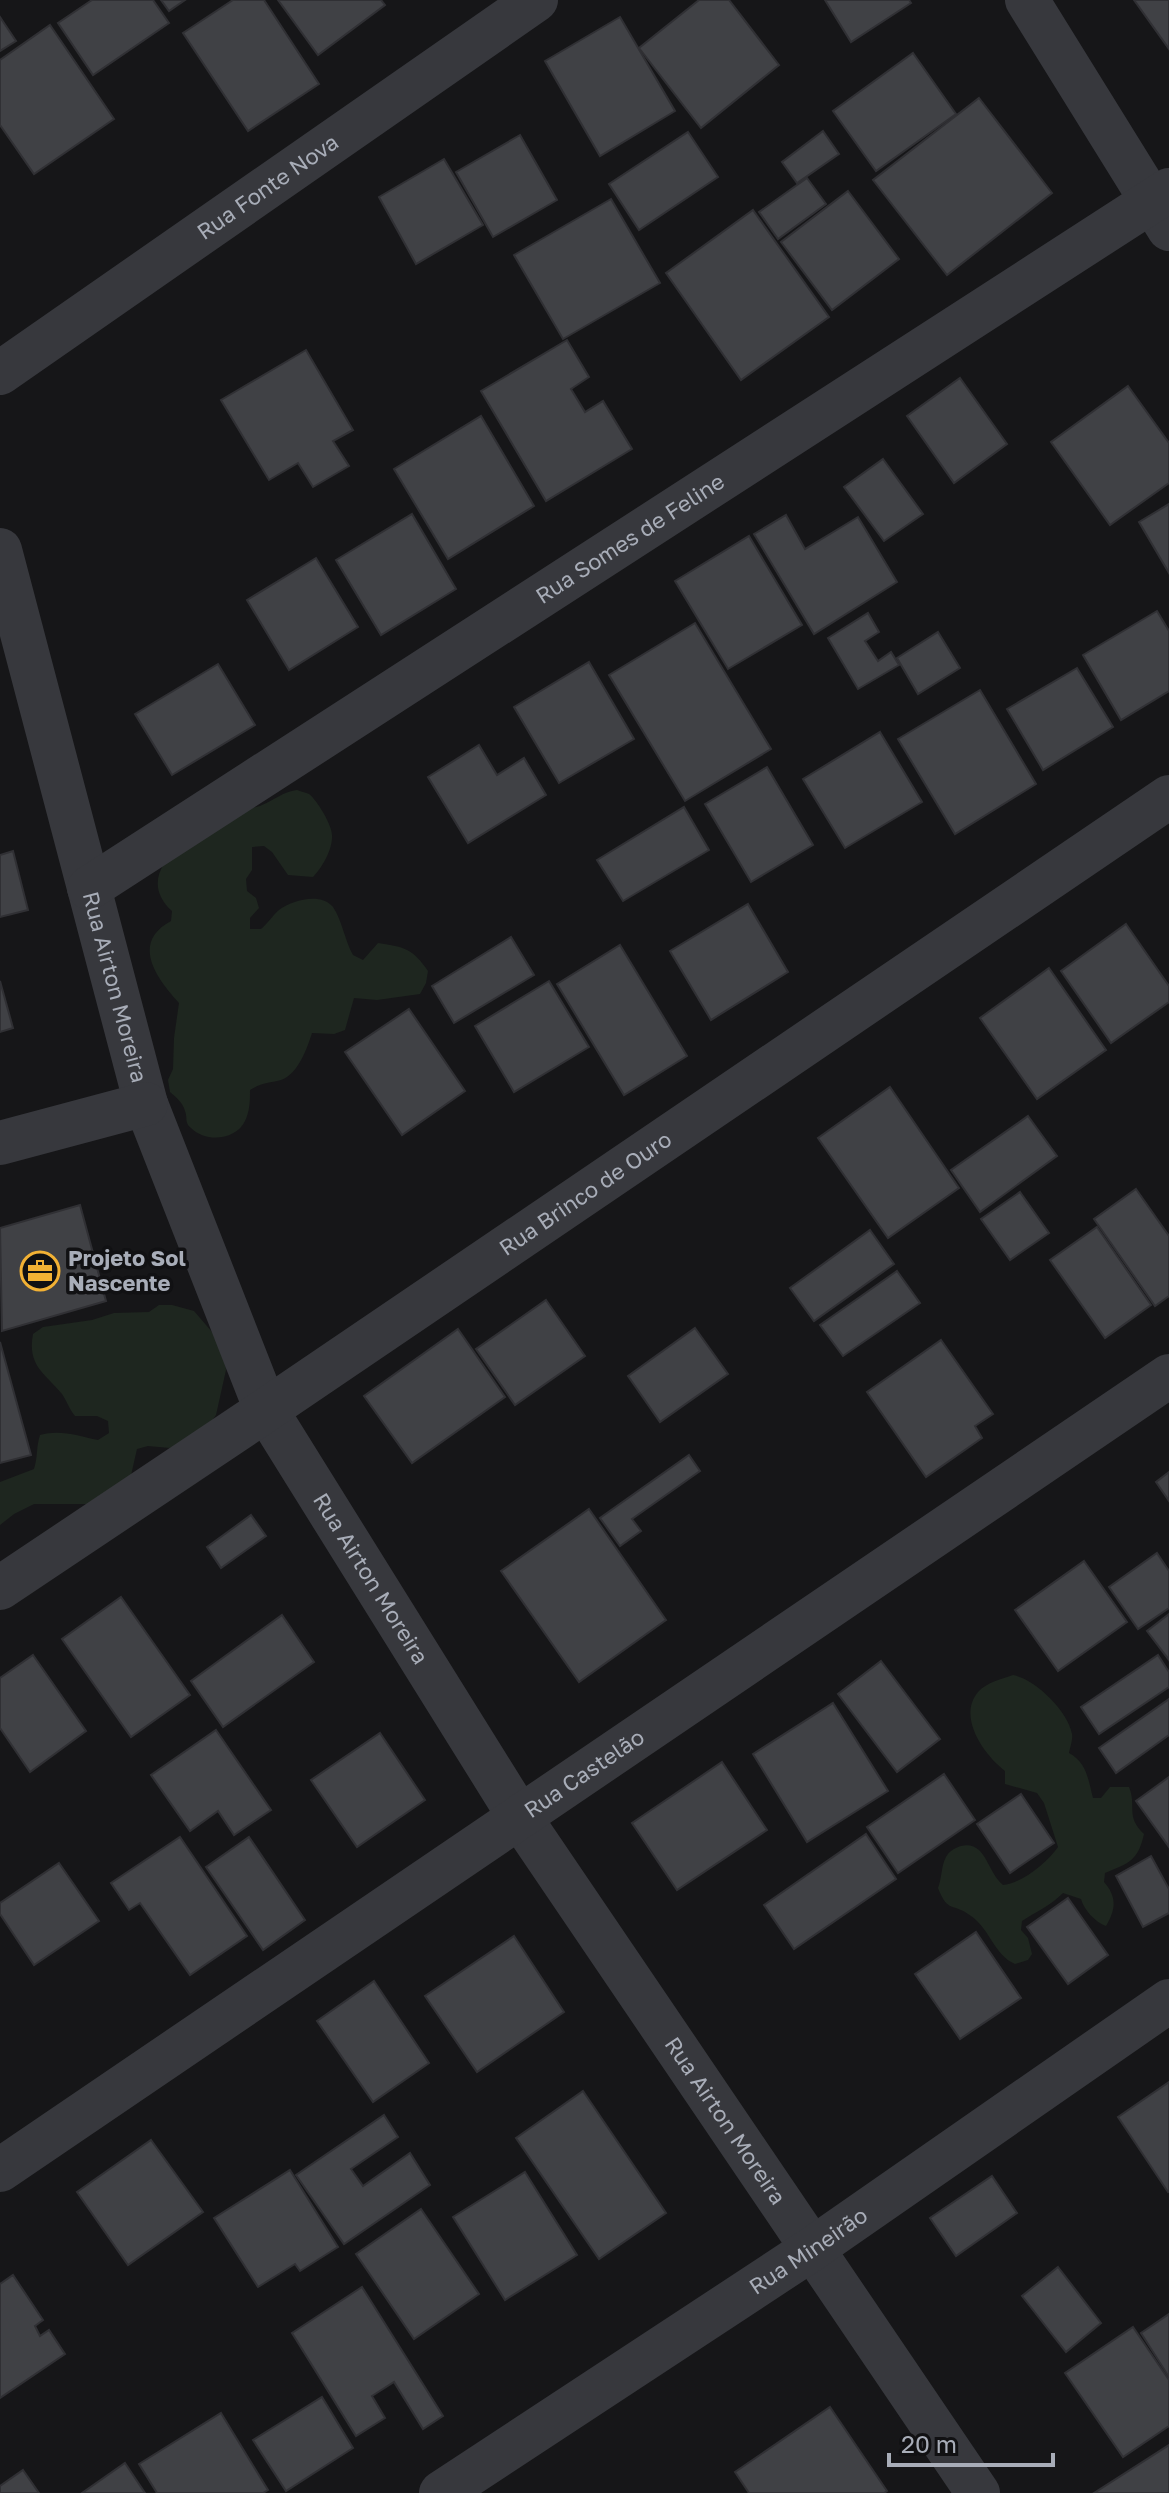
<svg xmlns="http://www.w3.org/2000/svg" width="1169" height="2493" viewBox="0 0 1169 2493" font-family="'Golos Text',sans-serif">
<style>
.green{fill:#1e261f}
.building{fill:#404145;stroke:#303034;stroke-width:2}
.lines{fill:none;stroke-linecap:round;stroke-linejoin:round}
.street{stroke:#37383d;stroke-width:44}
.labels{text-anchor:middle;stroke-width:7;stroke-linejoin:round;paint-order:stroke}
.street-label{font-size:22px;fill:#a8adb8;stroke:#111113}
.poi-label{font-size:22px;font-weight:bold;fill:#a8adb8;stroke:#111113;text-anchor:start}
</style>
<rect width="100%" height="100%" fill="#161618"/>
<g class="green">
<path d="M297,790c3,1 9,3 12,4 8,6 23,31 23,41 1,14 -10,33 -19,42l-25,-2 -16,-23 -8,-6 -12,1v23l-6,9 1,12 9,7 3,10 -9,10v11h11c7,-6 12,-14 18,-19 13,-10 42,-18 54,-3 9,13 12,34 20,48l10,5 15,-17c27,4 35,6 50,28l-2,12 -6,11 -43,6 -23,-2 -9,32 -11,4 -22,-1c-5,16 -14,41 -31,47 -12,3 -20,3 -31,10 0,10 0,21 -5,31 -9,19 -39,22 -54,7 -7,-6 -3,-9 -6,-17 -2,-8 -9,-14 -15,-19l-2,-12 5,-11 1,-31 5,-35c-22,-24 -49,-60 -8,-82l1,-10c-24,-22 -15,-45 7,-64 9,-8 22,-14 32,-20 8,-5 18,-14 27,-17 8,-3 16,-1 24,-5 13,-5 20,-13 35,-15z"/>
<path d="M159,1305h13l22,6 30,35 2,24 -10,45 -14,20 -32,13 -22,-2 -11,3 -8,35 -38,20h-57l-20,10 -14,11v-43l34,-13c4,-12 2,-22 6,-34 20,-6 39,1 58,5l11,-7 -1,-12 -11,-5h-22c-6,-7 -8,-15 -13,-22 -17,-21 -35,-28 -29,-60l10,-7 49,-7 22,-7 35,-1z"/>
<path d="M1013,1675c22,4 55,36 59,59 1,5 -2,14 -3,19 18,10 19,26 24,45h8l9,-11h19c8,19 -4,29 15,47 -6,27 -15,29 -39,39l-1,9c13,15 12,27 2,44 -11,-4 -22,-16 -25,-27l-18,-6c-13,13 -26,18 -41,28l-1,9 7,8 4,16 -4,6 -13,4c-21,-9 -25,-35 -44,-48 -18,-14 -23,-2 -33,-28 4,-10 3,-22 8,-31 3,-6 9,-9 15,-11 25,-6 26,26 42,39 19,-2 44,-22 55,-38l-14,-44 -7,-10 -32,-9v-13c-21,-16 -48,-54 -27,-79 9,-10 24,-13 35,-17z"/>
</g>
<g class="building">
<path d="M92,0h61l16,23 -76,52 -35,-52z"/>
<path d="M161,0h24l-16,11z"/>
<path d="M233,0h31l55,84 -71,47 -65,-98z"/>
<path d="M278,0h103l4,5 -67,50z"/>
<path d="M699,0h30l50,65 -78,63 -62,-80z"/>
<path d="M825,0h84l2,3 -60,39z"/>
<path d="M1134,0h35v49z"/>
<path d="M0,17l16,24 -16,10z"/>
<path d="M620,17l55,94 -75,45 -55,-95z"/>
<path d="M50,25l64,94 -80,55 -34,-49v-65z"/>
<path d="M913,53l43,61 -80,57 -43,-60z"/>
<path d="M979,98l73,95 -105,82 -74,-95z"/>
<path d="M823,131l16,23 -42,29 -15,-21z"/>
<path d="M688,132l30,45 -79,53 -30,-46z"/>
<path d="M520,135l37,65 -64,37 -37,-65z"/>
<path d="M444,159l39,66 -67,39 -37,-67z"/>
<path d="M807,178l19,26 -48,35 -19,-27z"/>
<path d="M848,191l51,68 -67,51 -51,-68z"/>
<path d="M611,199l49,84 -97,56 -49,-84z"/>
<path d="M753,210l76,107 -88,63 -75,-107z"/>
<path d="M567,340l22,37 -18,12 14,23 18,-11 29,48 -86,52 -65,-110z"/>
<path d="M306,350l47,80 -20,11 16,25 -36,21 -15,-24 -29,17 -48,-80z"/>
<path d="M960,378l47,66 -53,39 -47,-67z"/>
<path d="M1128,386l41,57v40l-59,42 -59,-83z"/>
<path d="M481,416l53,90 -86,53 -54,-90z"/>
<path d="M883,459l40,55 -39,27 -40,-54z"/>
<path d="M1169,504v69l-30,-51z"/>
<path d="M412,514l44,75 -75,46 -45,-75z"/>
<path d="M786,515l19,34 53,-32 39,65 -83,52 -60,-100z"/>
<path d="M749,536l53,89 -74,44 -53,-88z"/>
<path d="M316,558l42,69 -69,43 -42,-70z"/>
<path d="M1157,611l12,20v60l-48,29 -38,-65z"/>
<path d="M868,613l11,19 -14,9 13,20 13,-9 8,13 -41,24 -30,-51z"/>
<path d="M695,623l76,126 -86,52 -76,-126z"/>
<path d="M938,632l22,36 -42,26 -21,-36z"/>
<path d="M589,662l45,77 -75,44 -45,-76z"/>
<path d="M218,664l37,61 -83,50 -37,-61z"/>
<path d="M1077,668l36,59 -70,43 -36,-61z"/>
<path d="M980,690l56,94 -81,50 -57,-95z"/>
<path d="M880,732l42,70 -77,46 -42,-69z"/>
<path d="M479,745l18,30 27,-17 22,37 -78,48 -40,-66z"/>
<path d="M767,767l46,78 -62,37 -46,-78z"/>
<path d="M684,807l25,43 -86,51 -26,-41z"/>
<path d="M13,851l15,59 -28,7v-62z"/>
<path d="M748,904l40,68 -77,48 -41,-69z"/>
<path d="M1126,924l43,62v16l-58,41 -50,-72z"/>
<path d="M511,937l23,38 -80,48 -22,-37z"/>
<path d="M620,945l67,111 -63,39 -67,-111z"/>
<path d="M1049,968l57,82 -69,49 -57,-81z"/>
<path d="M0,981l13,47 -13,4z"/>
<path d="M549,981l40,66 -75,45 -39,-66z"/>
<path d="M409,1009l56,82 -63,44 -57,-83z"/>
<path d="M890,1087l69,101 -71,50 -70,-100z"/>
<path d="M1028,1116l29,40 -77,56 -29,-42z"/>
<path d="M1136,1189l33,47v60l-14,10 -61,-87z"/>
<path d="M1020,1192l29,41 -39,27 -29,-41z"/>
<path d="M80,1205l26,96 -104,30 -2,-103z"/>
<path d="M1097,1227l54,78 -46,33 -55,-78z"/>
<path d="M870,1230l24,34 -80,57 -24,-33z"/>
<path d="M897,1271l23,32 -77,53 -23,-31z"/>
<path d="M546,1300l39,56 -70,49 -39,-56z"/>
<path d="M695,1328l33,46 -68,48 -32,-46z"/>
<path d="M458,1329l47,68 -93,66 -48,-67z"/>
<path d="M941,1340l52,74 -18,12 7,12 -56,39 -59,-85z"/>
<path d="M0,1342l31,113 -31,8z"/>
<path d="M689,1455l11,16 -68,48 9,12 -21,15 -20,-28z"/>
<path d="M1169,1472v29l-13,-19z"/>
<path d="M589,1509l77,111 -87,62 -78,-111z"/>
<path d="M251,1515l15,21 -45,32 -14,-21z"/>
<path d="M1157,1553l12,18v37l-31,21 -29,-42z"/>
<path d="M1084,1561l43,61 -69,49 -43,-61z"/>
<path d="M121,1597l69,98 -59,42 -69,-98z"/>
<path d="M1169,1614v46l-22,-29z"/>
<path d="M282,1615l32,47 -91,65 -32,-46z"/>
<path d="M33,1655l53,76 -56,41 -30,-44v-50z"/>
<path d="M1158,1655l11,17v15l-70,47 -18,-27z"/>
<path d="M881,1661l59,78 -43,33 -59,-78z"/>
<path d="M1169,1699v36l-53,38 -17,-25z"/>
<path d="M833,1703l55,88 -81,51 -54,-88z"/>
<path d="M216,1730l55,80 -37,25 -16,-24 -28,20 -39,-56z"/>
<path d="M380,1733l45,67 -68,47 -46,-67z"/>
<path d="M722,1762l45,68 -90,60 -45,-67z"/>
<path d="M944,1774l31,46 -77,53 -31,-46z"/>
<path d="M1169,1777v70l-33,-46z"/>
<path d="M1021,1794l33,49 -44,30 -33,-49z"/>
<path d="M866,1834l30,45 -102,70 -30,-44z"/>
<path d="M180,1837l67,99 -57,39 -50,-72 -11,7 -18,-27z"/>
<path d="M249,1837l56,83 -42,30 -57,-83z"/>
<path d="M1151,1856l18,33v24l-26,14 -27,-51z"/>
<path d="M59,1863l40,58 -65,44 -34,-51v-11z"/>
<path d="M1068,1898l40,57 -40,29 -41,-57z"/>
<path d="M976,1932l45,66 -61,41 -45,-65z"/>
<path d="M514,1936l50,76 -87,60 -52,-76z"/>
<path d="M374,1981l55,82 -56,39 -56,-81z"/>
<path d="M1169,2082v109l-1,1 -50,-75z"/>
<path d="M583,2091l83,122 -67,46 -83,-121z"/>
<path d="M384,2115l14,22 -47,32 12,17 47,-33 20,32 -86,59 -48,-69z"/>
<path d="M151,2140l52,72 -75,53 -51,-73z"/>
<path d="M290,2170l48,77 -38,24 -5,-7 -37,23 -44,-69z"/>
<path d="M525,2172l52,83 -72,45 -52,-83z"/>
<path d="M992,2176l25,37 -61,43 -26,-38z"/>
<path d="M421,2209l58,85 -65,45 -58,-85z"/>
<path d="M1058,2267l43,56 -35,29 -44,-56z"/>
<path d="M13,2275l30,45 -8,6 5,10 9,-6 16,24 -65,44v-114z"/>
<path d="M362,2287l81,129 -20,13 -29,-47 -22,14 13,22 -29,18 -64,-103z"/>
<path d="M1169,2314v63l-28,-44z"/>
<path d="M1133,2327l36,53v46l-46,31 -58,-84z"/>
<path d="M322,2397l31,51 -67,43 -33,-51z"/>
<path d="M830,2407l57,84 -3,2h-135l-14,-21z"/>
<path d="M221,2413l47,77 -5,3h-106l-18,-29z"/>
<path d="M1169,2445v48h-75z"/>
<path d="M125,2463l20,30h-63z"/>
<path d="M23,2470l16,23h-39v-7z"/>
</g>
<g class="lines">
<g class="street">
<path d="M1027,0l142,229"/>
<path id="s1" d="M0,373l536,-373"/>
<path id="s2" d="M0,550l146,554 120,306 253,406 459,677"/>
<path id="s3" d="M89,888l1080,-698"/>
<path d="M0,1143l146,-39"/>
<path id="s4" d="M0,1588l266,-178 903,-613"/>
<path id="s5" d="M0,2170l1169,-794"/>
<path id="s6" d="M441,2493l371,-244 357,-248"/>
</g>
</g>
<defs>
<g id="office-ring" transform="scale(2)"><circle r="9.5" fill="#111113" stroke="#f2b134" stroke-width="1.5"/><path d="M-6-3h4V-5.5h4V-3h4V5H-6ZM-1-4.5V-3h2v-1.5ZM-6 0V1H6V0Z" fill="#f2b134"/></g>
</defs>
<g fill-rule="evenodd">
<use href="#office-ring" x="40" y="1271"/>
</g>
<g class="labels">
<g class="street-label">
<text dy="8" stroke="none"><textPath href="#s1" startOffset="326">Rua Fonte Nova</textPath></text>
<text dy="8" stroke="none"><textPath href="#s3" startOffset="644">Rua Somes de Feline</textPath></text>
<text dy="8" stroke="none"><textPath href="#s2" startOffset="452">Rua Airton Moreira</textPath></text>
<text dy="8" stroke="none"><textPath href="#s4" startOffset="706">Rua Brinco de Ouro</textPath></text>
<text dy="8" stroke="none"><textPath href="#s2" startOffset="1100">Rua Airton Moreira</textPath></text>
<text dy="8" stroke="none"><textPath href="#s5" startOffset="706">Rua Castelão</textPath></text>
<text dy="8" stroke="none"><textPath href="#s2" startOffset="1748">Rua Airton Moreira</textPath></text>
<text dy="8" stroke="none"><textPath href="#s6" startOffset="440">Rua Mineirão</textPath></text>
</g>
<g class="poi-label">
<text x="68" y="1266">Projeto Sol<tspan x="68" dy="25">Nascente</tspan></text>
</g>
</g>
<path d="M889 2453v12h164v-12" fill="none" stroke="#a8adb8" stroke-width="4"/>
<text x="901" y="2453" font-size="24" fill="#a8adb8" stroke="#111113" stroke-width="6" paint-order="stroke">20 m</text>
</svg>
